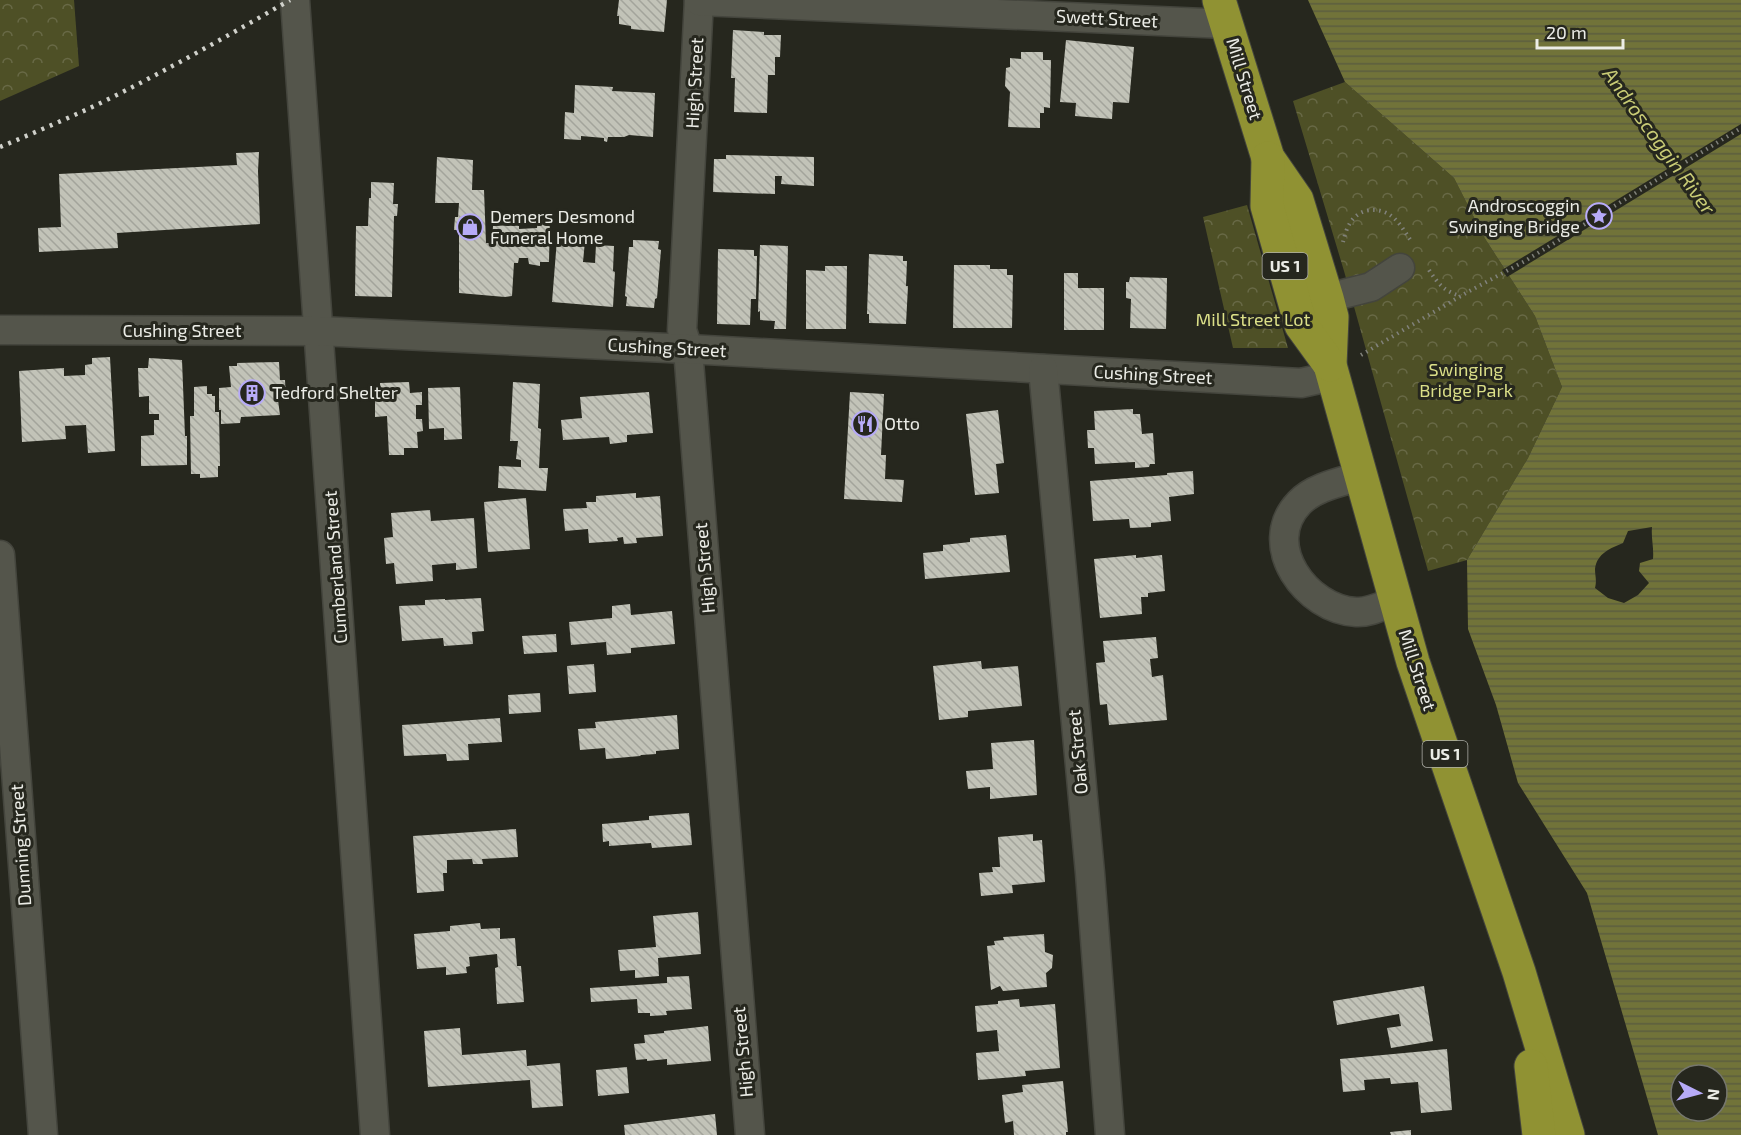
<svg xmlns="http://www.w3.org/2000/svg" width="1741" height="1135" viewBox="0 0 1741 1135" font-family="'Exo 2',sans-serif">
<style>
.park{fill:url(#park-crowns)}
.water{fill:url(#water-rules);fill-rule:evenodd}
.pier{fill:#26271e}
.building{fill:url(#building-back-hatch)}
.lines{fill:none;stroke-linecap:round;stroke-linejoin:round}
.minor-casing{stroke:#44453d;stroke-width:31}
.highway-casing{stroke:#44453d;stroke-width:35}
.path{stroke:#81827b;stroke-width:4;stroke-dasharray:1.5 4.5;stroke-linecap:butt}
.minor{stroke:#54554b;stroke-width:28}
.highway{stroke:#909233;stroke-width:33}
.rail{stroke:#d0d1cb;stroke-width:4.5;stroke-dasharray:3 6;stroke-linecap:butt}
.labels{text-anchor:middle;stroke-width:6;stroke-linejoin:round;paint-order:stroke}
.shield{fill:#26271e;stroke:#b0b1aa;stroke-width:1.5}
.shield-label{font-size:16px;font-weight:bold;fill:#ebece6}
.street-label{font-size:18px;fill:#ebece6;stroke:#26271e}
.poi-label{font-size:18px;fill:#ebece6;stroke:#26271e;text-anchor:start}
.park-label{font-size:18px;fill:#dbdf88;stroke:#26271e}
.water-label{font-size:20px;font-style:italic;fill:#c9cc76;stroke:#26271e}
</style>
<defs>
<pattern id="park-crowns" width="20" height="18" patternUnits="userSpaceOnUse" patternTransform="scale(1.5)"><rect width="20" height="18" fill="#4e5026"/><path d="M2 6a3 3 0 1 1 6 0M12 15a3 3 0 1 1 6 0" fill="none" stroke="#686946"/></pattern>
<pattern id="water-rules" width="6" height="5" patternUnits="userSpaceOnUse" patternTransform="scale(1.5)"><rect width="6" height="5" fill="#717339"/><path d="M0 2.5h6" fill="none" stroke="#5c5d3f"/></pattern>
<pattern id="building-back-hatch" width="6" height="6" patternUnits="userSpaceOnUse" patternTransform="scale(1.5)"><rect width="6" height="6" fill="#c2c3b8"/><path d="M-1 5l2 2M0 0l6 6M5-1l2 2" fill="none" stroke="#a3a49b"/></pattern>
</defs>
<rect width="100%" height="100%" fill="#26271e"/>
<g class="park">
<path d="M0,0h74l5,66 -79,35z"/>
<path d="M1345,82l109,96 30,59 51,79 27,71 -34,71 -61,102 -39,11 -84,-300 -51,-170z"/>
<path d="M1247,205l41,143h-55l-30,-131z"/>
</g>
<path class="water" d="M1308,0h433v1135h-83l-71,-242 -69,-110 -22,-78 -28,-76 -1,-69 61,-102 34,-71 -27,-71 -51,-79 -30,-59 -109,-96zM1652,527c-1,11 2,21 1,32l-13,4 -1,8 10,12 -11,12 -14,8 -16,-5 -13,-10c2,-8 0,-12 0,-19 2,-16 16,-21 28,-26l5,-12zM1681,1075h36v36h-36z"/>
<path class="pier" d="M1741,124v10l-234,143 -5,-7z"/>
<g class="building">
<path d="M619,0h48l-3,32 -33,-3v-3l-12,-2v-8h-2z"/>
<path d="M733,30l31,2v3h17l-1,22h-5v18h-7l-1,38 -33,-1 1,-34h-4z"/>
<path d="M1066,40l68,7 -5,56 -16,-1 -1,17 -37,-3 1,-13 -16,-1z"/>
<path d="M1021,52h22v8h8l-1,48 -6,-1v6h-4v15l-32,-1 2,-35 -5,-6 1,-18 4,-1v-9l11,1z"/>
<path d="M575,85l38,2 -1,4 43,2 -2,44 -24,-2 -5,2h-16l-1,5 -3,-1v-3l-23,-2v4l-17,-1 1,-27 9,1z"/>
<path d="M259,152l-1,19 2,53 -143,9 1,15 -79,4 -1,-24 23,-1 -2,-53 178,-9 -1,-12z"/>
<path d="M726,155l88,2v29l-33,-2 1,-8h-7v18l-62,-2 1,-33h12z"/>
<path d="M437,157l36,3 -1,30h12l2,53h6l1,-17 26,-1v4l18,-1 1,-12h12l-1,46h-9v4l-11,-2 -1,-6h-9l-1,5h-4l-2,33 -7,1 -46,-4v-63h-5l1,-13h3l1,-14h-24z"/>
<path d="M371,182l23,1 -1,21h5l-1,12h-3l-2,81 -37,-1 1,-70h12l1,-28h2z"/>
<path d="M557,239l28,2 -2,21 12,1 1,-18 18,1 -1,25 2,1 -2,35 -61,-5z"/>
<path d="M633,240l26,1 -1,8 3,1 -4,48 -2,1 -1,9 -28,-2 1,-9 -2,-1 4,-49h4z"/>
<path d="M760,245l28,1 -2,83h-12l1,-8 -15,-1v-9l-2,1z"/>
<path d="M718,249l36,1v6h3l-1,43h-5l-1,26 -33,-1z"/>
<path d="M869,254l34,2v5h4l-1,25h2l-2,38 -37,-1v-9h-2z"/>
<path d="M954,265h36v4h17v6h6l-1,53h-59z"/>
<path d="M825,266h22l-1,63h-40v-59l19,1z"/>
<path d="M1064,273h14v15h26v42h-40z"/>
<path d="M1130,277l37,1 -1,51 -36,-1 1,-29 -5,-1v-16h3z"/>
<path d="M110,357l5,94 -27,2 -2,-28 -21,1 1,13 -44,3 -3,-71 45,-3v8l21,-1v-10l7,-1v-6z"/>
<path d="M149,358l33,2 3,76h2v29l-46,1v-30l13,-1v-15h5v-6h-10v-18l-10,1 -1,-29h10z"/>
<path d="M279,362l1,18h5l1,19 -8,1 2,15 -39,2 -1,6 -19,1v-14h-2v-22l12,-1 -2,-21h8v-3z"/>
<path d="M409,382l1,11 12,-1v13h-6v14h6l1,12 -6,1 1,16h-14v7h-15l-2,-39 -12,1v-16h6l-1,-18z"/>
<path d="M513,382l27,2 -2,44 3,1 -2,39h9l-2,23 -48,-3 1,-22 22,1v-7l-5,-1 2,-18h-8z"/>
<path d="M207,386v8h5v2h3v16h4l1,54h-2v11l-18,1v-4h-9l-1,-58h4v-29z"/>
<path d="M460,387l2,52 -18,1v-12l-15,1 -1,-41z"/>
<path d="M649,392l4,41 -26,2v7l-17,2 -1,-7 -46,3 -2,-20 21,-2 -2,-21z"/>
<path d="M850,392l34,2 -3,61h5l-1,24 19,1 -2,22 -58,-3z"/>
<path d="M1133,409v5h7l2,20 11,-1 2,31h-5l-1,3 -14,1v-6l-40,2 -1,-16h-6l-1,-18h8l-1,-19z"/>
<path d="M998,410l6,53 -8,1 3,29 -24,2 -9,-81z"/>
<path d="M1193,471l1,23 -25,3 2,24 -20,2v4l-21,1 -1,-9 -36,2 -3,-40 77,-6v-2z"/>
<path d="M636,493v5l24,-2 3,40 -27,2 1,5 -13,1 -1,-7 -6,1 1,3 -29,2 -1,-14 -23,2 -2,-22 24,-1 -1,-6h10v-6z"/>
<path d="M526,498l4,51 -42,3 -4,-50z"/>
<path d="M430,510l1,11 43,-3 3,50 -21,2v-7l-24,2 1,16 -37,3 -2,-21 -8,1 -2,-26 9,-1 -2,-24z"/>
<path d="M1006,535l4,37 -85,7 -2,-26 20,-2v-6l27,-3v-4z"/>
<path d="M1136,555v3l26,-3 3,36 -17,2v4h-7l1,17 -42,4 -6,-59z"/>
<path d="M481,598l3,33 -12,1 1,12 -29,2 -1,-8 -41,3 -3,-35 26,-1v-5l20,-1v1z"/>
<path d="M630,604l1,11 41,-4 3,33 -44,4v5l-24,2 -1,-13 -35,3 -2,-23 43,-4v-12z"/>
<path d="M556,634l1,18 -33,2 -2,-18z"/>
<path d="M1156,637l2,21 -8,1 2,18 11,-2 4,45 -58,5 -2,-21 -7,1 -4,-42 9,-1 -2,-21z"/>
<path d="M981,661l1,8 36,-3 4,40 -54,5v6l-29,3 -6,-54z"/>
<path d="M594,664l2,28 -27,2 -2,-28z"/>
<path d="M540,693l1,19 -32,2 -1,-19z"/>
<path d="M677,715l2,34 -23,2v3l-15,1 -1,1 -34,3 -1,-11 -25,2 -2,-21 18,-1 -1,-6z"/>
<path d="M500,718l2,24 -34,2 1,16 -22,1 -1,-7 -42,2 -2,-31z"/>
<path d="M1034,740l3,55 -47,4v-12l-22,2 -2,-18 27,-2 -2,-26z"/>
<path d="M689,813l3,32 -40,3 -1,-5 -42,3v-5l-6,1 -1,-18 47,-4v-4z"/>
<path d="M516,829l2,28 -36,2 1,5h-10l-1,-5 -25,1v13h-4l1,18 -27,2 -4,-57z"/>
<path d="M1033,834v7l9,-1 3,42 -33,3 1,8 -32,3 -2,-23 14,-1 -1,-5h8l-2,-30z"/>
<path d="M698,912l3,42 -43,4 1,18 -24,2v-8l-15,1 -2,-21 38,-3 -3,-31z"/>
<path d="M480,923l1,6 19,-1v11l15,-1 2,28h4l3,36 -27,2 -2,-36 3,-1 -1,-13 -28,3 1,9 -4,1 1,6 -21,2v-8l-29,2 -3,-35 36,-3v-5z"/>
<path d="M1044,934l1,18 8,3 -1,13 -6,5 1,14 -44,4 -3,-5 -9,4 -4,-44 8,-1 -1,-4 10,-1 -1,-3z"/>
<path d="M689,976l3,33 -26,2 1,4 -17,1v-3h-12l-1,-14 -46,3 -1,-14 77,-5v-6z"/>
<path d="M1424,986l9,55 -42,7 -4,-20 14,-2 -2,-12 -62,11 -4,-24z"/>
<path d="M1019,999l1,8 35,-3 5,64 -35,3 1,5 -48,4 -2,-27 23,-2 -2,-21 -20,2 -2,-26 23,-2v-3z"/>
<path d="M708,1026l3,35 -44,4v-6l-20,2v-2l-11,1 -2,-16 11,-1 -1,-8 20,-2v-2z"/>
<path d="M460,1028l2,27 64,-5 1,16 33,-3 3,43 -31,2 -2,-28 -102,7 -4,-56z"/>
<path d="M1447,1049l5,61 -31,3 -3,-31 -27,2 -1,-6 -26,2 1,10 -22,2 -3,-33z"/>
<path d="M627,1067l2,26 -31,3 -2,-26z"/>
<path d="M1063,1081l5,51h-2v3h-52l-1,-14 -8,2 -3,-28 21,-3 -1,-7z"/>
<path d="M715,1114l2,21h-92l-1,-10z"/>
<path d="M1411,1130v5h-20l-1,-3z"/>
</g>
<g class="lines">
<g class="minor-casing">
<g id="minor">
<path d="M295,0l80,1135"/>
<path d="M699,0l-17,330 6,19 62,786"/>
<path d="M699,1l528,23"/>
<path d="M1327,298l44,-11 29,-19"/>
<path d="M0,330l319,1 369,18 613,34 32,-7"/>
<path d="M1043,369l47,504 20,262"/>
<path d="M1361,476c-20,6 -47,11 -62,27 -40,42 8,107 57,109 13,1 28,-7 40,-11"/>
<path d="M0,555l43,580"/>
</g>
</g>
<g class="highway-casing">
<g id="highway">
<path d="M1219,0l49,158 29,42 30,98 5,19 -2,48 83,297 106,310 49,163"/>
<path d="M1268,158l-1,48 34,119 29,40"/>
<path d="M1531,1066l8,69"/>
</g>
</g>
<g class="path">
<path d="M1343,242c2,-8 5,-19 12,-25 9,-9 25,-9 35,-2 9,6 15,17 21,26"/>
<path d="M1429,270c9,14 16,22 32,26"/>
<path d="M1361,355l105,-62 59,-32 216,-133"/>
</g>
<use href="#minor" class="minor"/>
<use href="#highway" class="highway"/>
<path class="rail" d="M0,147c29,-12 59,-25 88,-38 69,-33 136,-71 202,-109"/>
</g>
<defs>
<g id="sight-ring" transform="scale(1.35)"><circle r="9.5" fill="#26271e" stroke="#b7abf8" stroke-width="1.5"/><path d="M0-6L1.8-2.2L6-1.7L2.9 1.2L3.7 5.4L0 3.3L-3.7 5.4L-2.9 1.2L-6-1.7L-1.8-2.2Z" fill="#b7abf8"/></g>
<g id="shop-ring" transform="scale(1.35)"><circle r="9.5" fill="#26271e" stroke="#b7abf8" stroke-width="1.5"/><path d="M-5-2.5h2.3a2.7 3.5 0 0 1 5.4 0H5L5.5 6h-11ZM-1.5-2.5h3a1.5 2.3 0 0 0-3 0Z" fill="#b7abf8"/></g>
<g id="building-ring" transform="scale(1.35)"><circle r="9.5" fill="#26271e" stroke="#b7abf8" stroke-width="1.5"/><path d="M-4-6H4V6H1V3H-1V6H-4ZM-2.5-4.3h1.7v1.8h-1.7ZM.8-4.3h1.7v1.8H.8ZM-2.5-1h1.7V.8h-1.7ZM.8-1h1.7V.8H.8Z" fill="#b7abf8"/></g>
<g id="restaurant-ring" transform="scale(1.35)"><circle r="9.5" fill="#26271e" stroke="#b7abf8" stroke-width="1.5"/><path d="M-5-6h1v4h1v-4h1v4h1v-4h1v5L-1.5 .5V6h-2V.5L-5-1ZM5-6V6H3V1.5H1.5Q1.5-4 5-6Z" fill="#b7abf8"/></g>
</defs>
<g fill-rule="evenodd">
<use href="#sight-ring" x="1599" y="216"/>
<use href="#shop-ring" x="470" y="227"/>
<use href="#building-ring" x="252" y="393"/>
<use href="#restaurant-ring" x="865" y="424"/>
</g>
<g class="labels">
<g class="shield">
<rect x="1262.5" y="253" width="45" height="26" rx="4.5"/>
<rect x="1422.5" y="741" width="45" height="26" rx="4.5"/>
</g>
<g class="shield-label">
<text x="1285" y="272">US 1</text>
<text x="1445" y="760">US 1</text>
</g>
<g class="street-label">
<text transform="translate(1107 19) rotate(3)" y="6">Swett Street</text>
<text transform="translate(1244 79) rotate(73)" y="6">Mill Street</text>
<text transform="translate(695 83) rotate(-87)" y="6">High Street</text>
<text x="182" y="337">Cushing Street</text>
<text transform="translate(667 348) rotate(3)" y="6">Cushing Street</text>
<text transform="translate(1153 375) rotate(3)" y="6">Cushing Street</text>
<text transform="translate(336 567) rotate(-94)" y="6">Cumberland Street</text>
<text transform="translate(705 568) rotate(-95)" y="6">High Street</text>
<text transform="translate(1417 670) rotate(72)" y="6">Mill Street</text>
<text transform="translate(1078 752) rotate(-95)" y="6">Oak Street</text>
<text transform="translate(21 845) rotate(-94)" y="6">Dunning Street</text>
<text transform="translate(743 1052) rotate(-95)" y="6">High Street</text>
</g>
<g class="poi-label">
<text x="1580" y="212" text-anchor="end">Androscoggin<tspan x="1580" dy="21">Swinging Bridge</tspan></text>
<text x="490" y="223">Demers Desmond<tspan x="490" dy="21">Funeral Home</tspan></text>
<text x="272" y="399">Tedford Shelter</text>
<text x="884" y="430">Otto</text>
</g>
<g class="park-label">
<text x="1253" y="326">Mill Street Lot</text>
<text x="1466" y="376">Swinging<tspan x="1466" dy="21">Bridge Park</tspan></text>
</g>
<g class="water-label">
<text transform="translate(1659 141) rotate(54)" y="7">Androscoggin River</text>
</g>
</g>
<g transform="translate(1699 1093) rotate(96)"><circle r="28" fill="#26271e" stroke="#75766e" stroke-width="1.5"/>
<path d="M0-4.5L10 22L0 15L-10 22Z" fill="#b7abf8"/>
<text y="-9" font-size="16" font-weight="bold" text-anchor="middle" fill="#ebece6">N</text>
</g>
<path d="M1537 39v9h86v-9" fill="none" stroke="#ebece6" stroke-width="3"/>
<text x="1546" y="39" font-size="18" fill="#ebece6" stroke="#26271e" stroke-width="4.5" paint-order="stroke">20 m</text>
</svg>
